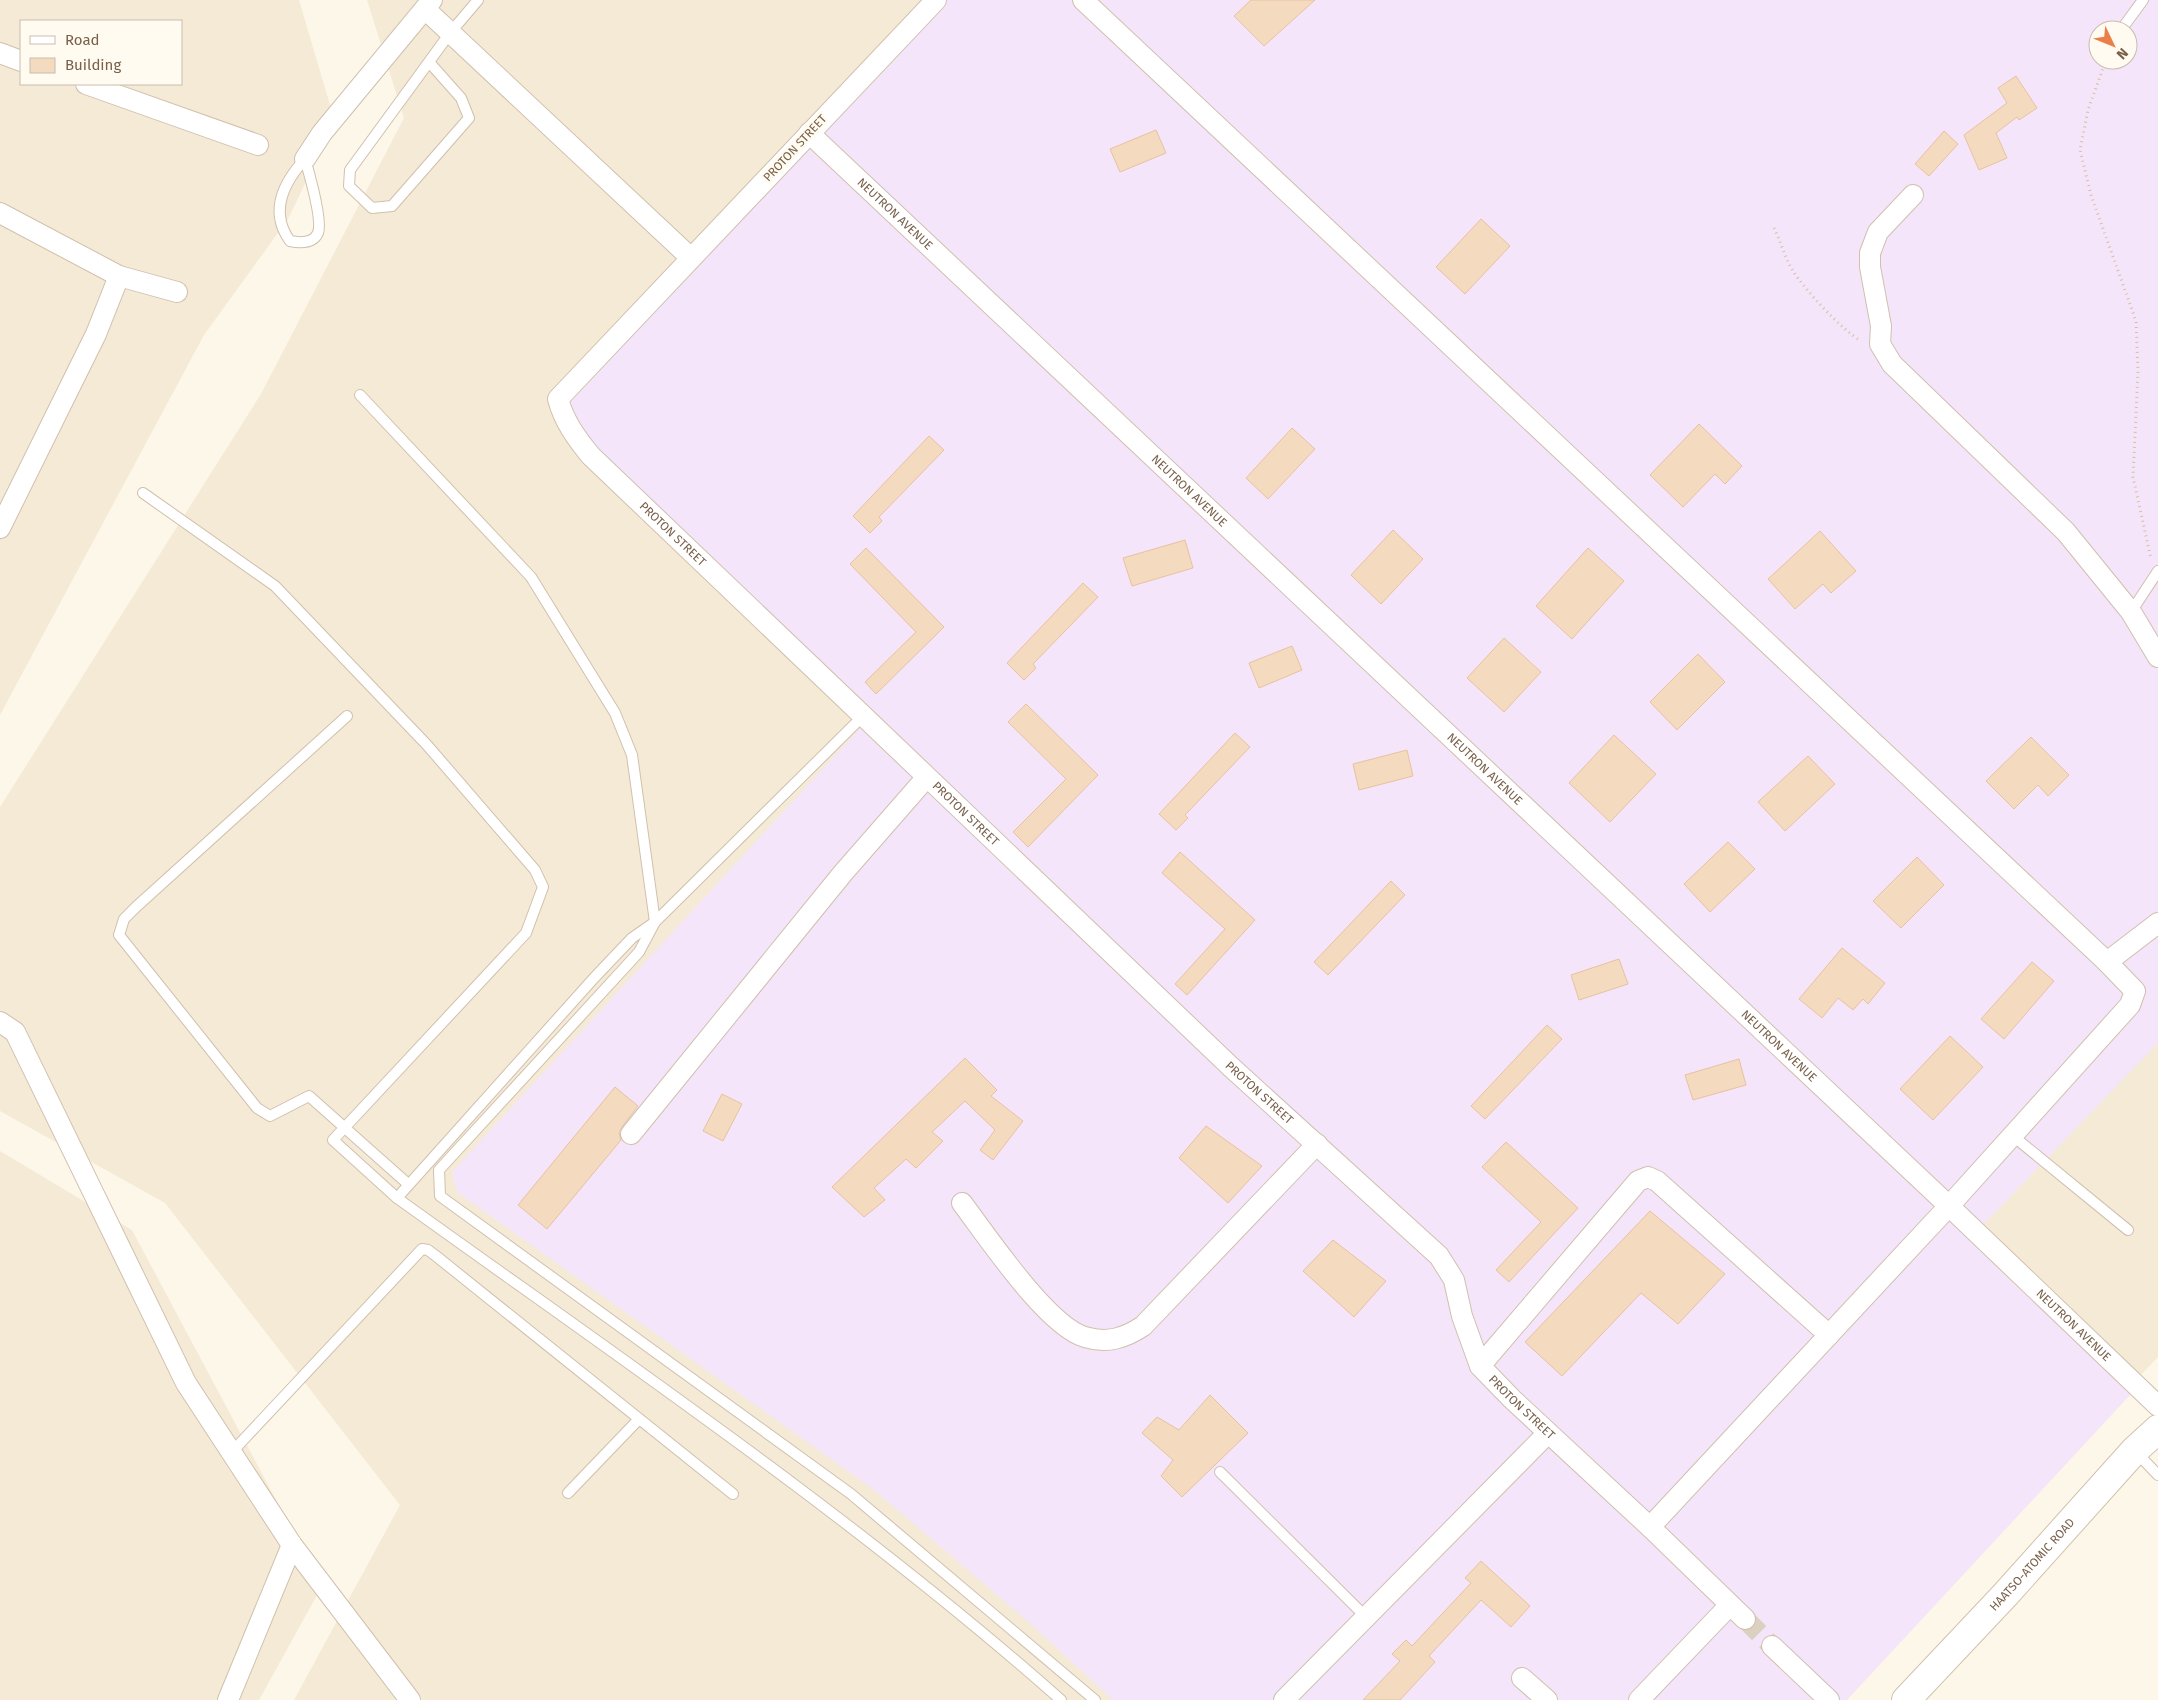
<svg xmlns="http://www.w3.org/2000/svg" width="2158" height="1700" viewBox="0 0 2158 1700" font-family="'Fira Sans',sans-serif">
<style>
.residential{fill:#f5ead6;fill-rule:evenodd}
.education{fill:#f5e5fa;fill-rule:evenodd}
.building{fill:#f4dabf;stroke:#e7c29f}
.lines{fill:none;stroke-linecap:round;stroke-linejoin:round}
.minor-tunnel{stroke:#dcd1c1;stroke-width:20;stroke-dasharray:20 10;stroke-linecap:butt}
.service-casing{stroke:#d0c0ad;stroke-width:12}
.minor-casing{stroke:#d0c0ad;stroke-width:22}
.secondary-casing{stroke:#d3c1ab;stroke-width:30}
.path{stroke:#dabda1;stroke-width:3;stroke-dasharray:1 4;stroke-linecap:butt}
.service{stroke:#fff;stroke-width:10}
.minor{stroke:#fff;stroke-width:20}
.secondary{stroke:#fff;stroke-width:28}
.labels{text-anchor:middle;stroke-width:5;stroke-linejoin:round;paint-order:stroke}
.street-label{font-size:12px;fill:#79604a;stroke:#fffbf0}
</style>
<rect width="100%" height="100%" fill="#fdf7e9"/>
<g class="residential">
<path d="M0,0h299l36,122 -47,97 -84,116 -204,380zM21,21h160v63h-160z"/>
<path d="M367,0h1791v1357l-325,343h-1539l106,-195 -235,-302 -165,-92v-304l261,-413 143,-276zM2098,30h30v30h-30z"/>
<path d="M0,1151l132,79 190,356 -63,114h-259z"/>
</g>
<path class="education" d="M926,0h1232v1043l-178,185 165,151 -298,321h-734l-81,-75 -159,-136 -416,-297 -5,-20 423,-460 -292,-275 -19,-40zM2098,30h30v30h-30z"/>
<g class="building">
<path d="M1251,0h64l-51,46 -30,-30z"/>
<path d="M2016,76l21,32 -18,12 -2,-3 -21,16 11,25 -28,12 -15,-35 43,-32 -9,-15z"/>
<path d="M1156,130l10,23 -46,19 -10,-23z"/>
<path d="M1944,131l14,13 -29,32 -14,-12z"/>
<path d="M1481,219l29,27 -45,48 -29,-27z"/>
<path d="M1699,424l43,42 -17,18 -10,-10 -32,33 -33,-32z"/>
<path d="M1292,428l23,21 -47,50 -22,-21z"/>
<path d="M929,436l15,14 -65,67 3,4 -12,12 -17,-17z"/>
<path d="M1393,530l30,29 -42,45 -30,-29z"/>
<path d="M1820,531l36,40 -25,22 -8,-9 -28,25 -27,-30z"/>
<path d="M1185,540l8,28 -61,18 -9,-28z"/>
<path d="M866,548l78,79 -68,67 -11,-12 51,-50 -66,-68z"/>
<path d="M1588,548l36,33 -52,58 -36,-33z"/>
<path d="M1083,583l15,14 -65,67 3,4 -12,12 -17,-17z"/>
<path d="M1504,638l37,34 -37,40 -37,-34z"/>
<path d="M1292,646l10,24 -43,18 -10,-25z"/>
<path d="M1698,654l27,28 -48,48 -27,-28z"/>
<path d="M1026,704l72,71 -70,72 -15,-15 53,-53 -58,-57z"/>
<path d="M1235,733l15,14 -65,68 3,3 -12,12 -17,-16z"/>
<path d="M1614,735l42,39 -46,48 -41,-39z"/>
<path d="M2031,737l38,38 -21,21 -10,-11 -24,24 -28,-28z"/>
<path d="M1407,750l6,26 -54,14 -6,-26z"/>
<path d="M1808,756l27,28 -50,47 -27,-29z"/>
<path d="M1728,842l27,27 -45,43 -26,-28z"/>
<path d="M1180,852l75,68 -68,75 -12,-11 50,-55 -63,-56z"/>
<path d="M1917,857l27,28 -43,43 -28,-27z"/>
<path d="M1391,881l14,14 -77,80 -14,-13z"/>
<path d="M1842,948l43,35 -17,21 -5,-5 -10,11 -15,-12 -16,20 -23,-19z"/>
<path d="M1619,959l9,25 -49,16 -8,-25z"/>
<path d="M2032,962l22,19 -50,58 -23,-20z"/>
<path d="M1547,1025l15,14 -77,80 -14,-13z"/>
<path d="M1950,1036l33,31 -50,53 -33,-31z"/>
<path d="M965,1058l32,32 -6,6 32,25 -30,39 -13,-10 15,-20 -30,-29 -33,31 11,9 -27,27 -10,-9 -32,29 11,12 -21,17 -32,-30z"/>
<path d="M1739,1059l7,26 -53,15 -8,-25z"/>
<path d="M615,1087l23,19 -16,21 -3,6 2,7 -74,89 -29,-24z"/>
<path d="M722,1094l20,10 -19,37 -20,-10z"/>
<path d="M1206,1126l56,40 -34,37 -49,-45z"/>
<path d="M1506,1142l72,66 -69,74 -13,-12 45,-48 -59,-55z"/>
<path d="M1650,1211l75,63 -47,50 -37,-31 -79,83 -37,-34z"/>
<path d="M1333,1240l53,41 -32,36 -51,-46z"/>
<path d="M1210,1395l38,38 -66,64 -21,-21 12,-16 -31,-27 15,-16 22,13z"/>
<path d="M1481,1561l49,45 -19,21 -30,-27 -52,56 6,6 -35,38h-37l37,-39 -8,-7 14,-14 6,6 59,-63 -6,-5z"/>
</g>
<g class="lines">
<path class="minor-tunnel" d="M1745,1619l27,27"/>
<g class="service-casing">
<g id="service">
<path d="M2121,30l22,-30"/>
<path d="M429,62l32,36 8,20 -77,88 -20,2 -23,-22 1,-16 100,-137 28,-33"/>
<path d="M305,159c4,14 18,61 13,74 -5,11 -18,10 -28,8 -21,-29 -7,-58 15,-82z"/>
<path d="M360,395l171,182 84,136 17,42 23,167 -16,30 -200,218 1,26 411,298 244,206"/>
<path d="M143,493l132,93 152,159 108,125 8,17 -17,46 -193,207 64,58"/>
<path d="M2131,612l27,-41"/>
<path d="M347,716l-211,191 -12,12 -5,16 138,173 13,8 39,-20 99,88"/>
<path d="M862,717l-207,205 -23,16 -38,40 -197,220c225,162 456,318 664,502"/>
<path d="M2013,1136l115,94"/>
<path d="M2135,1451l23,24"/>
<path d="M231,1453l191,-204 6,1 8,6 297,238"/>
<path d="M1220,1472l146,145"/>
<path d="M568,1493l71,-74"/>
</g>
</g>
<g class="minor-casing">
<g id="minor">
<path id="s1" d="M936,0l-378,399c6,22 18,39 33,57l640,611 208,189 15,24 8,36 18,50 32,33 138,128 95,92"/>
<path d="M1083,0l1024,962 28,29 -5,14 -181,201 -299,321"/>
<path d="M425,9l266,249"/>
<path d="M0,53l21,8"/>
<path d="M86,84l172,61"/>
<path id="s2" d="M809,133l1140,1073 209,200"/>
<path d="M305,159l17,-26 110,-133"/>
<path d="M1913,195l-35,37 -8,21v14l11,59 -1,18 12,20 174,168 65,80 27,45"/>
<path d="M0,213l119,63 -23,58 -96,194"/>
<path d="M119,276l58,16"/>
<path d="M2107,962l51,-39"/>
<path d="M0,1022l15,10 171,351 106,162 118,155"/>
<path d="M631,1134l212,-261 83,-95"/>
<path d="M962,1203c25,33 85,123 123,134 22,7 40,1 58,-11l174,-182"/>
<path d="M1480,1366l158,-185 10,-4 9,4 172,154"/>
<path d="M1772,1646l57,54"/>
<path d="M1522,1678l25,22"/>
<path d="M228,1700l64,-155"/>
<path d="M1284,1700l264,-267"/>
<path d="M1639,1700l91,-95"/>
</g>
</g>
<g class="secondary-casing">
<g id="secondary">
<path id="s3" d="M1906,1700l99,-105 130,-145 23,-21"/>
</g>
</g>
<g class="path">
<path d="M2106,60l-18,50 -8,40 11,45 45,126 2,50 -5,106 18,82"/>
<path d="M1774,228c7,14 11,30 19,43 12,19 49,59 68,70"/>
</g>
<use href="#service" class="service"/>
<use href="#minor" class="minor"/>
<use href="#secondary" class="secondary"/>
</g>
<g class="labels">
<g class="street-label">
<text transform="translate(795 148) rotate(-47)" y="4">PROTON STREET</text>
<text dy="4" stroke="none"><textPath href="#s2" startOffset="118">NEUTRON AVENUE</textPath></text>
<text dy="4" stroke="none"><textPath href="#s2" startOffset="522">NEUTRON AVENUE</textPath></text>
<text dy="4" stroke="none"><textPath href="#s1" startOffset="729">PROTON STREET</textPath></text>
<text dy="4" stroke="none"><textPath href="#s2" startOffset="928">NEUTRON AVENUE</textPath></text>
<text dy="4" stroke="none"><textPath href="#s1" startOffset="1134">PROTON STREET</textPath></text>
<text dy="4" stroke="none"><textPath href="#s2" startOffset="1332">NEUTRON AVENUE</textPath></text>
<text dy="4" stroke="none"><textPath href="#s1" startOffset="1539">PROTON STREET</textPath></text>
<text dy="4" stroke="none"><textPath href="#s2" startOffset="1738">NEUTRON AVENUE</textPath></text>
<text dy="4" stroke="none"><textPath href="#s1" startOffset="1959">PROTON STREET</textPath></text>
<text dy="4" stroke="none"><textPath href="#s3" startOffset="185">HAATSO-ATOMIC ROAD</textPath></text>
</g>
</g>
<rect x="20" y="20" width="162" height="65" fill="#fffbf0" stroke="#c9bdae"/>
<rect x="30" y="36" width="25" height="8" fill="#ffffff" stroke="#c9bdae"/>
<text x="65" y="45" font-size="15" fill="#79604a">Road</text>
<rect x="30" y="58" width="25" height="15" fill="#f4dabf" stroke="#c9bdae"/>
<text x="65" y="70" font-size="15" fill="#79604a">Building</text>
<g transform="translate(2113 45) rotate(133)"><circle r="24" fill="#fffbf0" stroke="#c9bdae"/>
<path d="M0-4L9 19L0 12L-9 19Z" fill="#eb7f4a"/>
<text y="-8" font-size="14" font-weight="bold" text-anchor="middle" fill="#79604a">N</text>
</g>
</svg>
